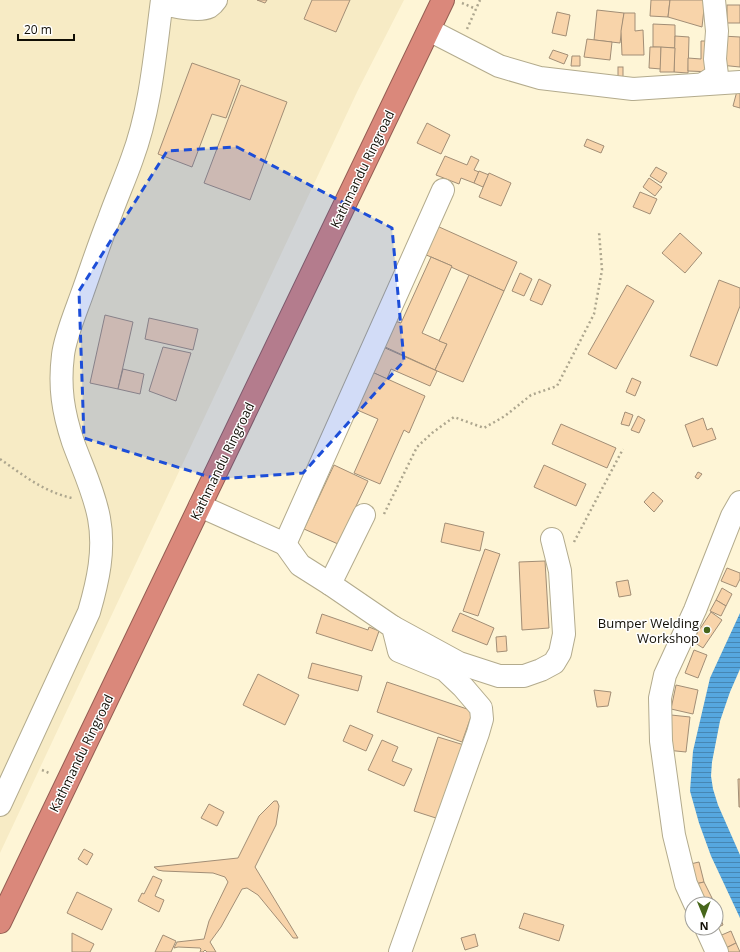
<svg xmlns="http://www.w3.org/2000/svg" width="740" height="952" viewBox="0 0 740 952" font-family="'Open Sans',sans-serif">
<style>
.built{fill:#f7ebc5}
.water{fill:url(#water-rules)}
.building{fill:#f8d4aa;stroke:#a28e76}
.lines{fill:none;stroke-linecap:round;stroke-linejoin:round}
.minor-casing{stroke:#b3ab8d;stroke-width:24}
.highway-casing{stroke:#945d52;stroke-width:24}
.path{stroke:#ada68e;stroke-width:2.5;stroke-dasharray:2 3;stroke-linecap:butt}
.minor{stroke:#fff;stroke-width:22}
.highway{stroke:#da887b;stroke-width:22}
.marked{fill:#1d4ed8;fill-opacity:0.2;stroke:#1d4ed8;stroke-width:3;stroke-dasharray:8 5;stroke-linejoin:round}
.poi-dot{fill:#47661b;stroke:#fff;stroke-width:1.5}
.labels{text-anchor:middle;stroke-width:3;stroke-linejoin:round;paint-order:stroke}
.street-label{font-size:13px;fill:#110e05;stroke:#fff}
.poi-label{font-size:13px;fill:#110e05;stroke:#fff;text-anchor:end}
</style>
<defs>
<pattern id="water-rules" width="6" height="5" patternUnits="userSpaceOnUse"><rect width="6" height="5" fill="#56a7df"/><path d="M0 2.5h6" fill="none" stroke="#4686b3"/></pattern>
</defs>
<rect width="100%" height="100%" fill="#fef5d6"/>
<path class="built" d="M0,0h404l-46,90 -358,763z"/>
<path class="water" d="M740,613v56l-10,23 -10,29 -8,41 -1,14 2,13 5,16 22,50v63l-29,-62 -12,-33 -9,-32 3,-40 17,-73z"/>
<g class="building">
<path d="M257,0h10l-2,3z"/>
<path d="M312,0h38l-14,32 -32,-13z"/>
<path d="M651,0h19l-2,17 -18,-1z"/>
<path d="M670,0h35l-3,27 -34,-10z"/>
<rect x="727" y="5" width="13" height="18"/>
<path d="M597,10l27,3 -4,30 -26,-3z"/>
<path d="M557,12l13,3 -4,21 -14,-3z"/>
<path d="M624,13h11v18l8,-1 1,25h-22l-1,-24z"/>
<path d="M653,24l22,1v23l-22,-1z"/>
<path d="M675,36l14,1 -1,36 -14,-1z"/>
<path d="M722,36l18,1v30l-20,-2z"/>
<path d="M587,39l25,3 -2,18 -26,-3z"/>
<path d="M701,41h13l-1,31 -25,-1v-13l13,1z"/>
<path d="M650,47h11v22l-12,-1z"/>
<path d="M661,47l14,1 -1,24h-14z"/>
<path d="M553,50l15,5 -4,9 -15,-6z"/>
<path d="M572,56h8v10h-9z"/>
<path d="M192,63l48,17 -14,38 -14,-4 -20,53 -34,-13z"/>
<rect x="618" y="67" width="5" height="11"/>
<path d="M241,85l46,17 -37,98 -46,-17z"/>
<path d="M737,91l3,1v16l-7,-2z"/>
<path d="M427,123l23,12 -9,19 -24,-11z"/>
<path d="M587,139l17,7 -3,7 -17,-7z"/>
<path d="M445,156l22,9 4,-9 8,4 -5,10 5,2 -5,11 -13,-5 -2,6 -23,-9z"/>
<path d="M656,167l11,6 -6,10 -11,-7z"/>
<path d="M479,171l10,4 -6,12 -9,-4z"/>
<path d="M489,173l22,10 -10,23 -22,-9z"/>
<path d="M649,178l13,9 -7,9 -12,-9z"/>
<path d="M640,192l17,7 -7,15 -17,-7z"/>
<path d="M437,226l80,36 -13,29 -53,-24 1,-1 -28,-12z"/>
<path d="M680,233l22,20 -17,20 -23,-20z"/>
<path d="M431,257l21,9 -30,67 25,11 -12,26 -52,-24 12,-25 6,2z"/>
<path d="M520,273l12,6 -8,17 -12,-5z"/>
<path d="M469,275l35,16 -41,91 -28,-12 12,-26 -8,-3z"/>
<path d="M539,279l12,6 -9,20 -12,-5z"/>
<path d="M719,280l21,8v18l-23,60 -27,-10z"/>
<path d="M627,285l27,16 -38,68 -28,-15z"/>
<path d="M105,315l28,7 -15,67 -28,-6z"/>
<path d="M149,318l49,11 -5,21 -48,-11z"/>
<path d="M163,347l28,6 -15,48 -27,-10z"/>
<path d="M383,347l54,24 -7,15 -39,-17 -4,10 -15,-7z"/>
<path d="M123,369l21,5 -4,20 -22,-5z"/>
<path d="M372,372l53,24 -16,37 -5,-3 -24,54 -26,-11 24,-54 -23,-10z"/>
<path d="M632,378l9,4 -6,14 -9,-4z"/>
<path d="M625,412l8,3 -4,11 -8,-2z"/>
<path d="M638,416l7,4 -6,13 -8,-3z"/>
<path d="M703,418l4,12 5,-2 4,11 -23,8 -8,-22z"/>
<path d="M561,424l55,24 -9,20 -55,-24z"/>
<path d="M334,465l34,16 -30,63 -34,-15z"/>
<path d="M544,465l42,19 -10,22 -42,-19z"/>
<path d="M698,472l4,2 -4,5 -3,-2z"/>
<path d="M653,492l10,9 -9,11 -10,-10z"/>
<path d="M445,523l39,9 -4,19 -39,-9z"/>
<path d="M485,549l15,5 -22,62 -15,-5z"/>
<path d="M545,561l4,67 -27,2 -3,-68z"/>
<path d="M727,568l13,5v6l-4,8 -15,-6z"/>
<path d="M628,580l3,15 -12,2 -3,-15z"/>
<path d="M722,588l10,6 -6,12 -10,-6z"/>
<path d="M716,600l10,6 -5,10 -11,-5z"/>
<path d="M711,612l11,8 -19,28 -11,-7z"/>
<path d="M460,613l34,15 -7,17 -35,-14z"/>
<path d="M322,614l46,16 1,-3 10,4 -7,20 -56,-18z"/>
<path d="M506,636l1,15 -10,1 -1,-15z"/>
<path d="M694,650l13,5 -9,23 -13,-5z"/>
<path d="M312,663l50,13 -4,15 -50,-13z"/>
<path d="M258,674l41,21 -14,30 -42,-20z"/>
<path d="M387,682l86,29 -11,31 -85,-30z"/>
<path d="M676,685l22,5 -5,24 -22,-5z"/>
<path d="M594,690l17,2 -3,14 -11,1z"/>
<path d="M671,715l19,2 -4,35 -20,-2z"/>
<path d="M350,725l23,10 -7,16 -23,-10z"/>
<path d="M438,737l26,8 -25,74 -25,-8z"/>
<path d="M382,740l16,7 -6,14 20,8 -8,17 -36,-16z"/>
<path d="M738,779h2v28h-1z"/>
<path d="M274,801h3l2,5 -3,19 -21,42 43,71h-5l-3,-4 -32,-39 -11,-7 -5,1 -21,38 -11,15 6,10h-9l-2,-2 -2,2h-3l1,-3 -1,-1 -22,-1 -4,1 3,-6 27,-3 5,-18 19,-39 -3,-5 -12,-4 -50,-2 -5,-1 -4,-3 84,-9 21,-42z"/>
<path d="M209,804l15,8 -7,14 -16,-8z"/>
<path d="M84,849l9,5 -6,11 -9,-6z"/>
<path d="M699,862l5,20 -13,3 -5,-20z"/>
<path d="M153,876l9,4 -7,16 9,4 -5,12 -21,-11 4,-8 2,1z"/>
<path d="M704,882l8,16 -13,6 -8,-19z"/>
<path d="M77,892l35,17 -10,21 -35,-17z"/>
<path d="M712,898l3,6h-12l-1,-1z"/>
<path d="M718,911l5,14 -7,3v-16z"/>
<path d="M524,913l40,12 -5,16 -40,-13z"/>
<path d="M731,931l5,12 -14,7 -5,-13z"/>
<path d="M72,933l22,11 -4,8h-18z"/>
<path d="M475,934l3,12 -13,4 -4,-12z"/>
<path d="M163,935l13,6 -5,11h-16z"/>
<path d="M736,943l4,9h-16l-2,-2z"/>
</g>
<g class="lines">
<g class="minor-casing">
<g id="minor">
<path d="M162,4c11,2 37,8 47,3 3,-2 5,-4 7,-7"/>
<path d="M429,30l70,36 41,12 93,11 107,-7"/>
<path d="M703,84l14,-9 -2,-16 2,-28 -3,-31"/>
<path d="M200,506l85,38 158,-354"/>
<path d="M364,515l-34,69 63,43 6,24 46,19 18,17 18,21 1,11 -4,14 -78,219"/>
<path d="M285,544l15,21 30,19"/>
<path d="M393,627l66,36 40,13h25l17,-6 13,-7 6,-10 4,-19 -4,-63 -8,-32"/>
<path d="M0,805l89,-193c9,-31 16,-62 10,-94 -5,-27 -17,-51 -26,-76 -10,-30 -14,-55 -10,-87 2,-18 13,-44 19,-61 9,-25 17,-50 27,-75 7,-20 16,-40 23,-60 19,-51 23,-106 30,-159"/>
<path d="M695,904l-9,-20 -12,-49 -13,-94 -1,-43 5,-23 30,-65 37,-94 8,-14"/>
<path d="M706,928l11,24"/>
</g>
</g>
<g class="highway-casing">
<path id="highway" d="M0,922l443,-922"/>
</g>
<g class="path">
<path d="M462,3l14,6"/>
<path d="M467,29l13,-29"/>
<path d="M0,459c23,16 44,33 72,39"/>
<path d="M384,514l33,-67 15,-14 22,-16 30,11 21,-12 26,-21 26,-9 37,-72 8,-44 -3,-38"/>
<path d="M574,542l49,-93"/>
<path d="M42,770l7,3"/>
</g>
<use href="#minor" class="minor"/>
<use href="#highway" class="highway"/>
</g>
<path class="marked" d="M237,147l155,81 12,133 -101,112 -87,6 -132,-41 -5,-147 88,-140z"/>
<circle class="poi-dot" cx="707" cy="630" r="4"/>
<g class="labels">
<g class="street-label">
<text transform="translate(362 169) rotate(-64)" y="5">Kathmandu Ringroad</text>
<text transform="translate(222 461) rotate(-64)" y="5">Kathmandu Ringroad</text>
<text transform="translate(81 753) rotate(-64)" y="5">Kathmandu Ringroad</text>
</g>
<g class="poi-label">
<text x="699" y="628">Bumper Welding<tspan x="699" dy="15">Workshop</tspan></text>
</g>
</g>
<g transform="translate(704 916) rotate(179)"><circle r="19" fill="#ffffff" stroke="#a09f9b"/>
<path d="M0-3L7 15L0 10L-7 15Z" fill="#47661b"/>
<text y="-6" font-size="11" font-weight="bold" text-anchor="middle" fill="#110e05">N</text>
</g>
<path d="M18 34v6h56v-6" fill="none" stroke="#110e05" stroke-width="2"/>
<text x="24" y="34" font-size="12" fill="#110e05" stroke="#ffffff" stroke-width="3" paint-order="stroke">20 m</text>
</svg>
